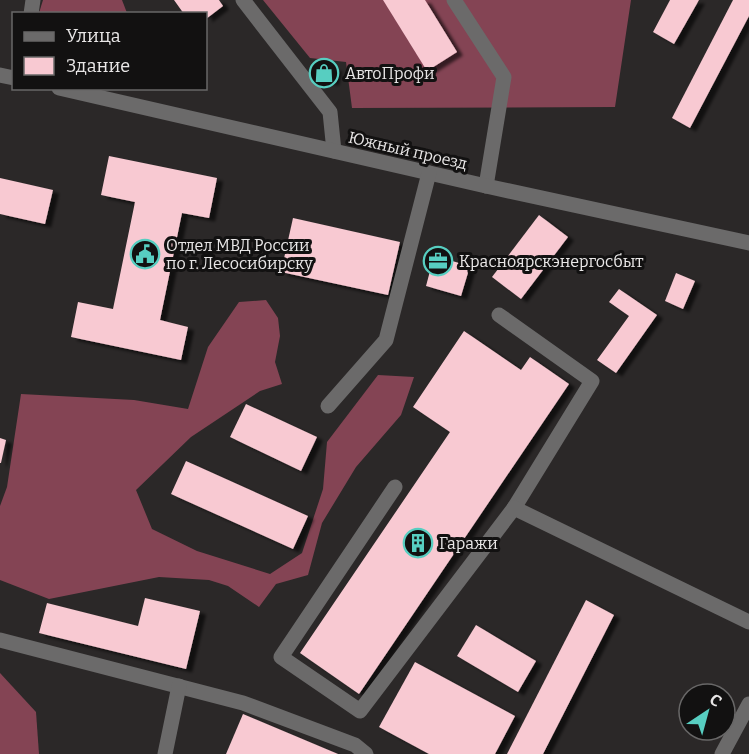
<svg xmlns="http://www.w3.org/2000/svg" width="749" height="754" viewBox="0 0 749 754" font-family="Bitter,serif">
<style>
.forest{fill:#844454}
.building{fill:#f8c9d2;filter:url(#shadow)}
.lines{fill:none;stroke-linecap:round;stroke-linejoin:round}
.minor{stroke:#6b6a6a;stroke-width:15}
.labels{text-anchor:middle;stroke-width:6;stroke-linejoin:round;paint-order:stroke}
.poi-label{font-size:16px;fill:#e9e7e7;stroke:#121111;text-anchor:start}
.street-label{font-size:16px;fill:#e9e7e7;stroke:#121111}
</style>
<defs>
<filter id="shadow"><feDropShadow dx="6" dy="3.5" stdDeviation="1.5" flood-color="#0009"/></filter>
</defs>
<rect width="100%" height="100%" fill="#2b2828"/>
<g class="forest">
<path d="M43,0h79l5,13h-88z"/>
<path d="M263,0h368l-16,107 -263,1 -6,-46 -36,-4z"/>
<path d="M266,300l12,18 2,18 -5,26 7,22 -22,7 -69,46 -55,53 16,39 45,22 73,23 32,-21 21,-64 4,-47 51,-67 36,2 -13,38 -45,52 -34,56 -14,52 -32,9 -17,23 -31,-21 -19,-6 -50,-3 -110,22 -49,-19v-74l7,-19 14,-93 113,6 54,9 20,-62 31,-45z"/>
<path d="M0,673l36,39 3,42h-39z"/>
</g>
<g class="building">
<path d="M174,0h45l4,6 -17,13v-5h-22z"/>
<path d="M383,0h42l32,52 -30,19z"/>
<path d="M670,0h29l-25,44 -21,-12z"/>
<path d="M733,0h16v16l-59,112 -18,-10z"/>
<path d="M315,65l21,3 -3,14 -20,-3z"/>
<path d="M109,156l108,22 -8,40 -27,-5 -22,107 28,7 -7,33 -110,-23 7,-35 35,7 22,-107 -34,-7z"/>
<path d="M0,178l53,12 -8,34 -45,-10z"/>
<path d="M539,215l29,22 -47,62 -29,-22z"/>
<path d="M293,218l107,24 -12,53 -107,-23z"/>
<path d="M434,256l36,10 -9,30 -35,-10z"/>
<path d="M676,273l19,8 -12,28 -18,-8z"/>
<path d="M619,289l38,26 -41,58 -19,-13 32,-44 -20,-14z"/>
<path d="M464,331l57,39 9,-13 39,27 -210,310 -59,-41 150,-221 -37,-25z"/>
<path d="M246,404l71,33 -16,34 -71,-34z"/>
<path d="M0,438l6,2 -5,23h-1z"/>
<path d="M186,461l122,55 -15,33 -122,-55z"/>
<path d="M145,598l55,13 -14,58 -147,-36 8,-30 91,23z"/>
<path d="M586,600l28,15 -71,139h-36z"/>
<path d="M476,625l60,36 -18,31 -61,-36z"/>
<path d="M415,662l100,54 -20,38h-66l-50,-27z"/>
<path d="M243,714l95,40h-112z"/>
</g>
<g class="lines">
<g class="minor">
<path d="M243,0l87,112 4,39"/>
<path d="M454,0l50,77 -18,109"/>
<path d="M31,14l2,-14"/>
<path d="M0,75l14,3"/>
<path d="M59,88l427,98 263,57"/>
<path d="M499,315l93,66 -78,127"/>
<path d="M328,406l58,-66 43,-167"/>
<path d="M395,487l-114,170 79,54 154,-203 235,114"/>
<path d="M0,640l243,63 112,42 11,9"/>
<path d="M165,754l14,-68"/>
<path d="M722,754l27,-50"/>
</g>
</g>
<defs>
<g id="shop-ring" transform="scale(1.5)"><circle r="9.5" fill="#121111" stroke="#57cec1" stroke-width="1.5"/><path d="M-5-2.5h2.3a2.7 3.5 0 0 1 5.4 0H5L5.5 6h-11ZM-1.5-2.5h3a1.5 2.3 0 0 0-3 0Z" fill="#57cec1"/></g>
<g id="civic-ring" transform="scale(1.5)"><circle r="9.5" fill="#121111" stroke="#57cec1" stroke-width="1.5"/><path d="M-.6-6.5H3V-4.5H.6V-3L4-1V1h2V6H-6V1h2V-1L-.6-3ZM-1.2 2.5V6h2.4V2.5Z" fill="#57cec1"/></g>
<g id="office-ring" transform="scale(1.5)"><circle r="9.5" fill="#121111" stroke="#57cec1" stroke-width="1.5"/><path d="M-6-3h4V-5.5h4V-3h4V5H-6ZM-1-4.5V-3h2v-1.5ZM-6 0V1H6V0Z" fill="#57cec1"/></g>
<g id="building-ring" transform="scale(1.5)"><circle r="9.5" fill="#121111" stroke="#57cec1" stroke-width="1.5"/><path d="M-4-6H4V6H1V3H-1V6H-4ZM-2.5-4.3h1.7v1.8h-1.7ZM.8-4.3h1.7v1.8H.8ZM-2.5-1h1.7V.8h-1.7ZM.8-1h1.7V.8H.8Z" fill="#57cec1"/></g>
</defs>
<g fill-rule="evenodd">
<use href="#shop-ring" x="324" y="73"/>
<use href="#civic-ring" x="145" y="254"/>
<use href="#office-ring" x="438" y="261"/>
<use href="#building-ring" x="418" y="543"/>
</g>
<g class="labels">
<g class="poi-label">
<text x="345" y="79">АвтоПрофи</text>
<text x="166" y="251">Отдел МВД России<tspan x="166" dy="18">по г. Лесосибирску</tspan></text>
<text x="459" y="267">Красноярскэнергосбыт</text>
<text x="439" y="549">Гаражи</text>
</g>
<g class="street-label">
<text transform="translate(408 150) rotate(13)" y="6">Южный проезд</text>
</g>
</g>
<rect x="12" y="12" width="195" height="78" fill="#121111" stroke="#686767" stroke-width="1.5"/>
<rect x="24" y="32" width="30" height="9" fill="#6b6a6a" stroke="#686767" stroke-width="1.5"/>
<text x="66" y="42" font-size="18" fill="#e9e7e7">Улица</text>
<rect x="24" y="57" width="30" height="18" fill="#f8c9d2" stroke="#686767" stroke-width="1.5"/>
<text x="66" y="72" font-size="18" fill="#e9e7e7">Здание</text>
<g transform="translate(707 712) rotate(36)"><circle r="28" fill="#121111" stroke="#686767" stroke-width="1.5"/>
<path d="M0-4.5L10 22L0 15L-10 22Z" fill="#57cec1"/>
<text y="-9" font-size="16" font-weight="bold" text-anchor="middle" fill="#e9e7e7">С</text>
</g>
</svg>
